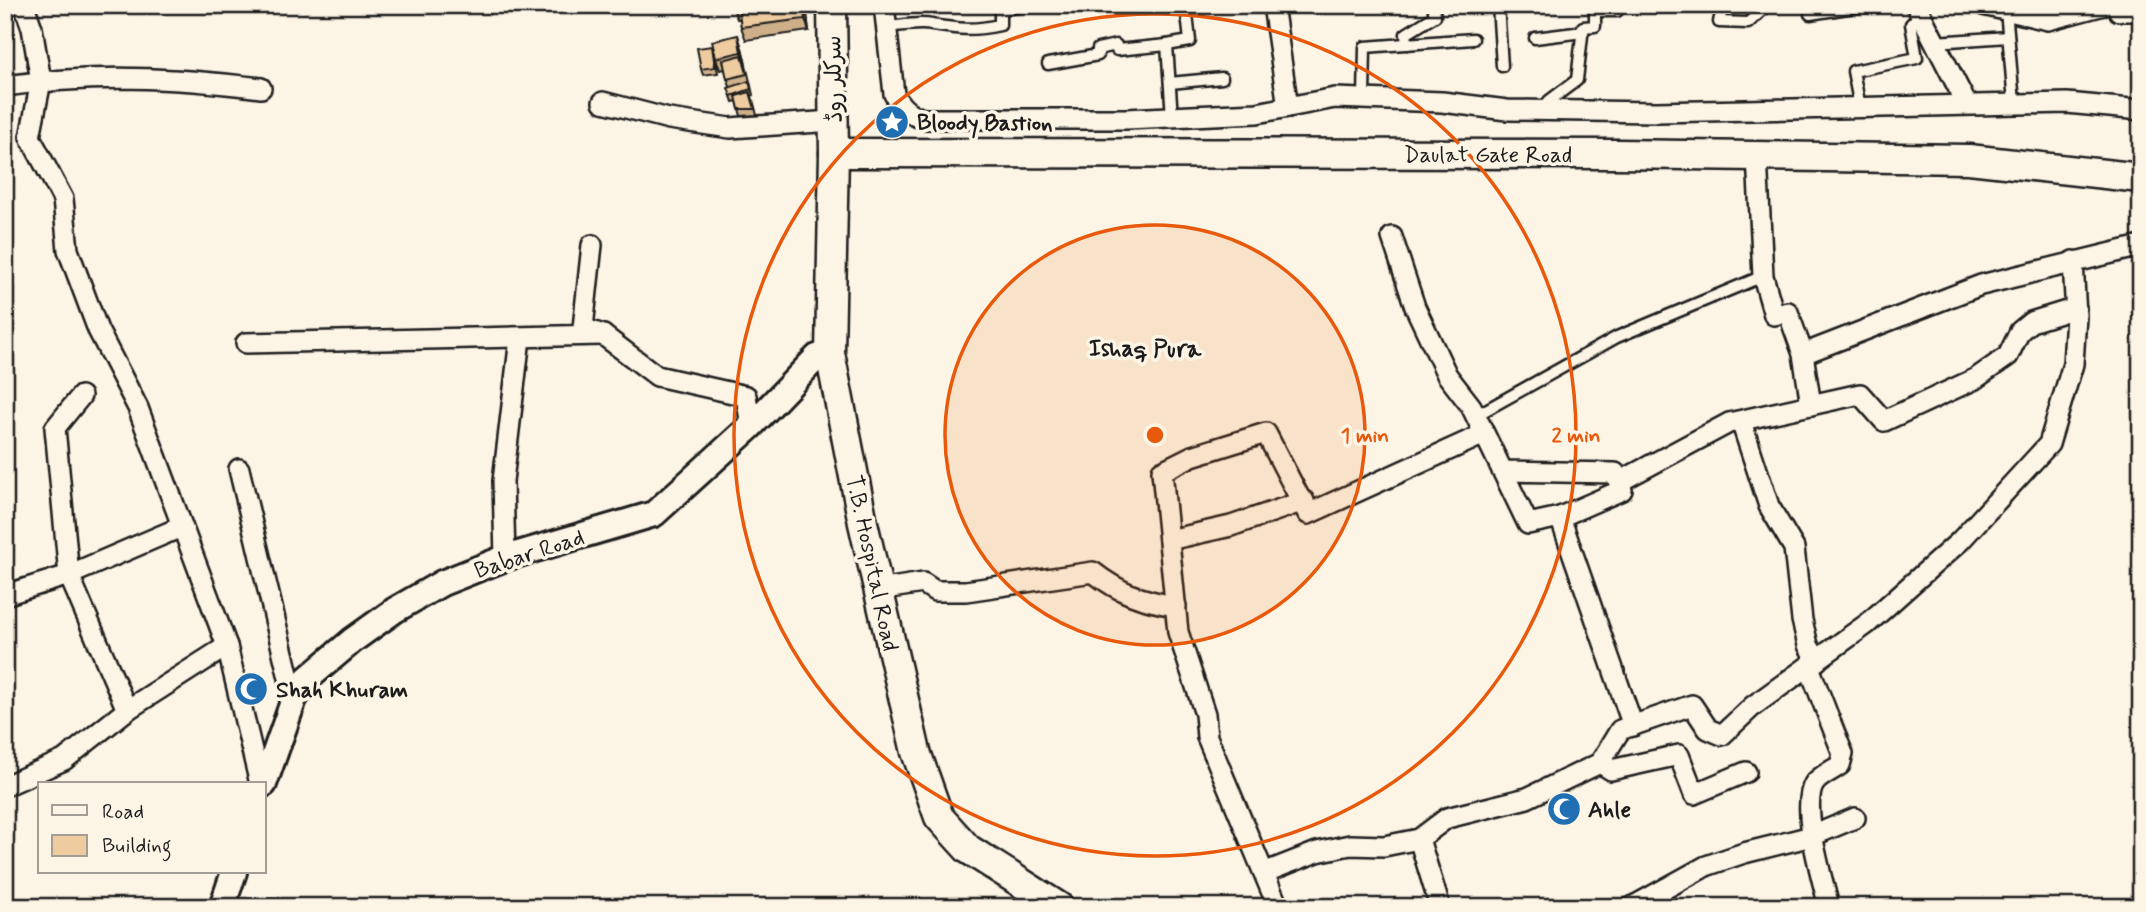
<svg xmlns="http://www.w3.org/2000/svg" width="2146" height="912" viewBox="0 0 2146 912" font-family="Mynerve,'Playpen Sans Arabic',sans-serif">
<style>
.lines{fill:none;stroke-linecap:round;stroke-linejoin:round}
.service-casing{stroke:#1c1c1c;stroke-width:15}
.minor-casing{stroke:#1c1c1c;stroke-width:24}
.tertiary-casing{stroke:#1c1c1c;stroke-width:30}
.secondary-casing{stroke:#1c1c1c;stroke-width:33}
.service{stroke:#fcf5e5;stroke-width:10}
.minor{stroke:#fcf5e5;stroke-width:19}
.tertiary{stroke:#fcf5e5;stroke-width:24}
.secondary{stroke:#fcf5e5;stroke-width:28}
.wall{fill:#ceaf8a;stroke:#1c1c1c;stroke-width:2}
.shaded-wall{fill:#a78f70;stroke:#1c1c1c;stroke-width:2}
.building{fill:#efcca0;stroke:#1c1c1c;stroke-width:2}
.ring{fill:none;stroke:#e8590c;stroke-width:3.5}
.labels{text-anchor:middle;stroke-width:7;stroke-linejoin:round;paint-order:stroke}
.street-label{font-size:23px;fill:#1c1c1c;stroke:#fcf5e5}
.poi-label{font-size:23px;font-weight:bold;fill:#1c1c1c;stroke:#fcf5e5;text-anchor:start}
.neighbourhood-label{font-size:24px;font-weight:bold;fill:#1c1c1c;stroke:#fcf5e5}
.centre{fill:#e8590c;stroke:#fcf5e5;stroke-width:3.5}
.ring-label{font-size:21px;text-anchor:middle;font-weight:bold;fill:#e8590c;stroke:#fcf5e5;stroke-width:7;stroke-linejoin:round;paint-order:stroke}
</style>
<rect width="100%" height="100%" fill="#fcf5e5"/>
<filter id="ink" filterUnits="userSpaceOnUse"><feTurbulence type="fractalNoise" baseFrequency=".0143" numOctaves="2"/><feDisplacementMap in="SourceGraphic" scale="14" xChannelSelector="R" yChannelSelector="G"/><feConvolveMatrix kernelMatrix="1 2 1 2 8 2 1 2 1" color-interpolation-filters="sRGB"/></filter>
<g filter="url(#ink)">
<g class="lines">
<g class="service-casing">
<g id="service">
<path d="M1498,5l4,61"/>
<path d="M1723,5l-4,17 29,1 20,-18"/>
<path d="M2006,9l8,94"/>
<path d="M1810,14l57,-9"/>
<path d="M887,27c14,-1 31,-5 45,-2 27,4 40,6 68,0v-15l27,-5"/>
<path d="M1535,38l48,-6"/>
<path d="M1935,42l73,-5"/>
<path d="M1407,44l-1,-10 29,-18 -2,-11"/>
<path d="M1048,64l50,-9v-6l18,-4 1,5 50,-5"/>
<path d="M1170,83l52,-5"/>
<path d="M1364,99l1,-52 108,-8"/>
<path d="M1860,107l-7,-36 64,-13 -6,-34 10,-10"/>
<path d="M1545,111l4,-10 28,-21 6,-53 12,-1v-15h22l1,-6"/>
<path d="M1172,117l-5,-72 23,-4 -4,-36"/>
<path d="M1475,416l142,-79 146,-61"/>
</g>
</g>
<g class="minor-casing">
<g id="minor">
<path d="M24,5l8,23 9,53 -11,56 33,62 5,51 30,80 40,78 89,238 33,138"/>
<path d="M884,5l10,89c7,14 15,20 29,25h203l131,-6 78,-15 107,4 65,8 150,2 410,-9 74,7"/>
<path d="M1273,5l15,102"/>
<path d="M1916,5l50,98"/>
<path d="M1983,5l65,15 56,-15"/>
<path d="M2118,5l1,6h22"/>
<path d="M5,86c88,-12 168,-9 256,2"/>
<path d="M603,102l66,17 61,9 103,-7"/>
<path d="M1757,156l6,120 11,39 14,-3 15,42 8,51"/>
<path d="M1392,237l23,70 32,68 24,31 57,118 32,-7 62,-27 -7,-17 -113,-2"/>
<path d="M592,245l-9,83 20,7 54,41 89,20 5,30"/>
<path d="M246,343l357,-8"/>
<path d="M1803,354l178,-69 160,-39"/>
<path d="M81,396l-26,32 14,147 58,135"/>
<path d="M1741,421l28,85 25,42 8,72 6,25 9,16"/>
<path d="M239,469l55,230"/>
<path d="M1619,482l110,-59 131,-29 24,27 91,-42 33,-23 12,-25 11,-9 45,-14"/>
<path d="M1560,517l73,209"/>
<path d="M1169,540l62,-14 73,-25"/>
<path d="M505,558l-2,-77 17,-143"/>
<path d="M878,590l45,-7 12,8h31l127,-19c27,21 49,29 83,34"/>
<path d="M5,595l64,-20 112,-48"/>
<path d="M1809,667l34,87 -3,11c-8,6 -21,11 -26,19 -14,23 9,97 15,123"/>
<path d="M1600,763l11,7 68,-15 15,39 52,-22"/>
<path d="M5,786l59,-26 63,-50 100,-64"/>
<path d="M1419,839l21,68"/>
<path d="M1266,872l51,-20 33,-7 34,1 35,-7 28,-21 80,-20 73,-35 20,-33 72,-25 16,24 14,6 31,-29 114,-82 93,-83 89,-97 24,-80 3,-48 -3,-55"/>
<path d="M1278,907l-71,-170 -2,-23 -27,-82 -16,-161 30,-15 74,-23 42,81 176,-80"/>
<path d="M1632,907l74,-41 38,-13 68,-17 43,-18"/>
</g>
</g>
<g class="tertiary-casing">
<g id="tertiary">
<path d="M264,784l30,-85 13,-20 46,-39 42,-30 47,-27 63,-25 149,-44 97,-88 66,-69 13,-4"/>
<path d="M222,907l12,-35"/>
</g>
</g>
<g class="secondary-casing">
<g id="secondary">
<path d="M832,5l2,148 -4,200 33,170 53,229 23,65 29,32 91,58"/>
<path d="M834,153l784,1 351,5 172,19"/>
</g>
</g>
<use href="#service" class="service"/>
<use href="#minor" class="minor"/>
<use href="#tertiary" class="tertiary"/>
<use href="#secondary" class="secondary"/>
</g>
<g class="wall">
<path d="M732,5h77v8h-2l2,18 -63,9 -5,-13 -1,-8h-3z"/>
<path d="M742,48l9,38 2,9 -1,1 5,19 -16,1 -4,-15 -4,1 -2,-6 -1,-9 -5,-18 -5,1 -6,-18 4,21 -15,2 -2,-6 13,-18z"/>
</g>
<g class="shaded-wall">
<path d="M804,5l3,10 2,16 -4,-12z"/>
<path d="M738,35l4,13 4,16 -5,-12z"/>
</g>
<g class="building">
<path d="M787,5h16l2,14 -64,8 -2,-15z"/>
<path d="M738,35l3,17 -25,6 -4,-17z"/>
<path d="M712,46l3,21 -14,2 -4,-21z"/>
<path d="M742,55l5,19 -20,5 -4,-19z"/>
<path d="M749,81l2,8 -20,7 -3,-8z"/>
<path d="M750,92l5,17h-16l-3,-13z"/>
</g>
</g>
<circle cx="1155" cy="435" r="210" fill="#e8590c" fill-opacity=".12"/>
<g class="ring">
<circle cx="1155" cy="435" r="210"/>
<circle cx="1155" cy="435" r="421"/>
</g>
<defs>
<g id="sight-disc" transform="scale(1.75)"><circle r="9.5" fill="#1f6fb2" stroke="#fcf5e5"/><path d="M0-6L1.8-2.2L6-1.7L2.9 1.2L3.7 5.4L0 3.3L-3.7 5.4L-2.9 1.2L-6-1.7L-1.8-2.2Z" fill="#fff"/></g>
<g id="mosque-disc" transform="scale(1.75)"><circle r="9.5" fill="#1f6fb2" stroke="#fcf5e5"/><path d="M3.5-4.9A6 6 0 1 0 3.5 4.9A5 5 0 1 1 3.5-4.9Z" fill="#fff"/></g>
</defs>
<g fill-rule="evenodd">
<use href="#sight-disc" x="892" y="122"/>
<use href="#mosque-disc" x="251" y="689"/>
<use href="#mosque-disc" x="1564" y="809"/>
</g>
<g class="labels">
<g class="street-label">
<text transform="translate(833 79) rotate(-91)" y="8">سرکلر روڈ</text>
<text x="1488" y="162">Daulat Gate Road</text>
<text transform="translate(529 553) rotate(-18)" y="8">Babar Road</text>
<text transform="translate(873 563) rotate(78)" y="8">T.B. Hospital Road</text>
</g>
<g class="poi-label">
<text x="917" y="130">Bloody Bastion</text>
<text x="276" y="697">Shah Khuram</text>
<text x="1588" y="817">Ahle</text>
</g>
<g class="neighbourhood-label">
<text x="1145" y="356">Ishaq Pura</text>
</g>
</g>
<circle cx="1155" cy="435" r="10" class="centre"/>
<g class="ring-label">
<text x="1365" y="442">1 min</text>
<text x="1576" y="442">2 min</text>
</g>
<rect width="2146" height="912" fill="none" stroke="#fcf5e5" stroke-width="28"/>
<rect x="14" y="14" width="2118" height="884" fill="none" stroke="#1c1c1c" stroke-width="2.5" filter="url(#ink)"/>
<rect x="38" y="782" width="228" height="91" fill="#fcf5e5" stroke="#a29e95" stroke-width="2"/>
<rect x="52" y="805" width="35" height="10" fill="#fcf5e5" stroke="#a29e95" stroke-width="2"/>
<text x="102" y="818" font-size="21" fill="#1c1c1c">Road</text>
<rect x="52" y="835" width="35" height="21" fill="#efcca0" stroke="#a29e95" stroke-width="2"/>
<text x="102" y="852" font-size="21" fill="#1c1c1c">Building</text>
</svg>
